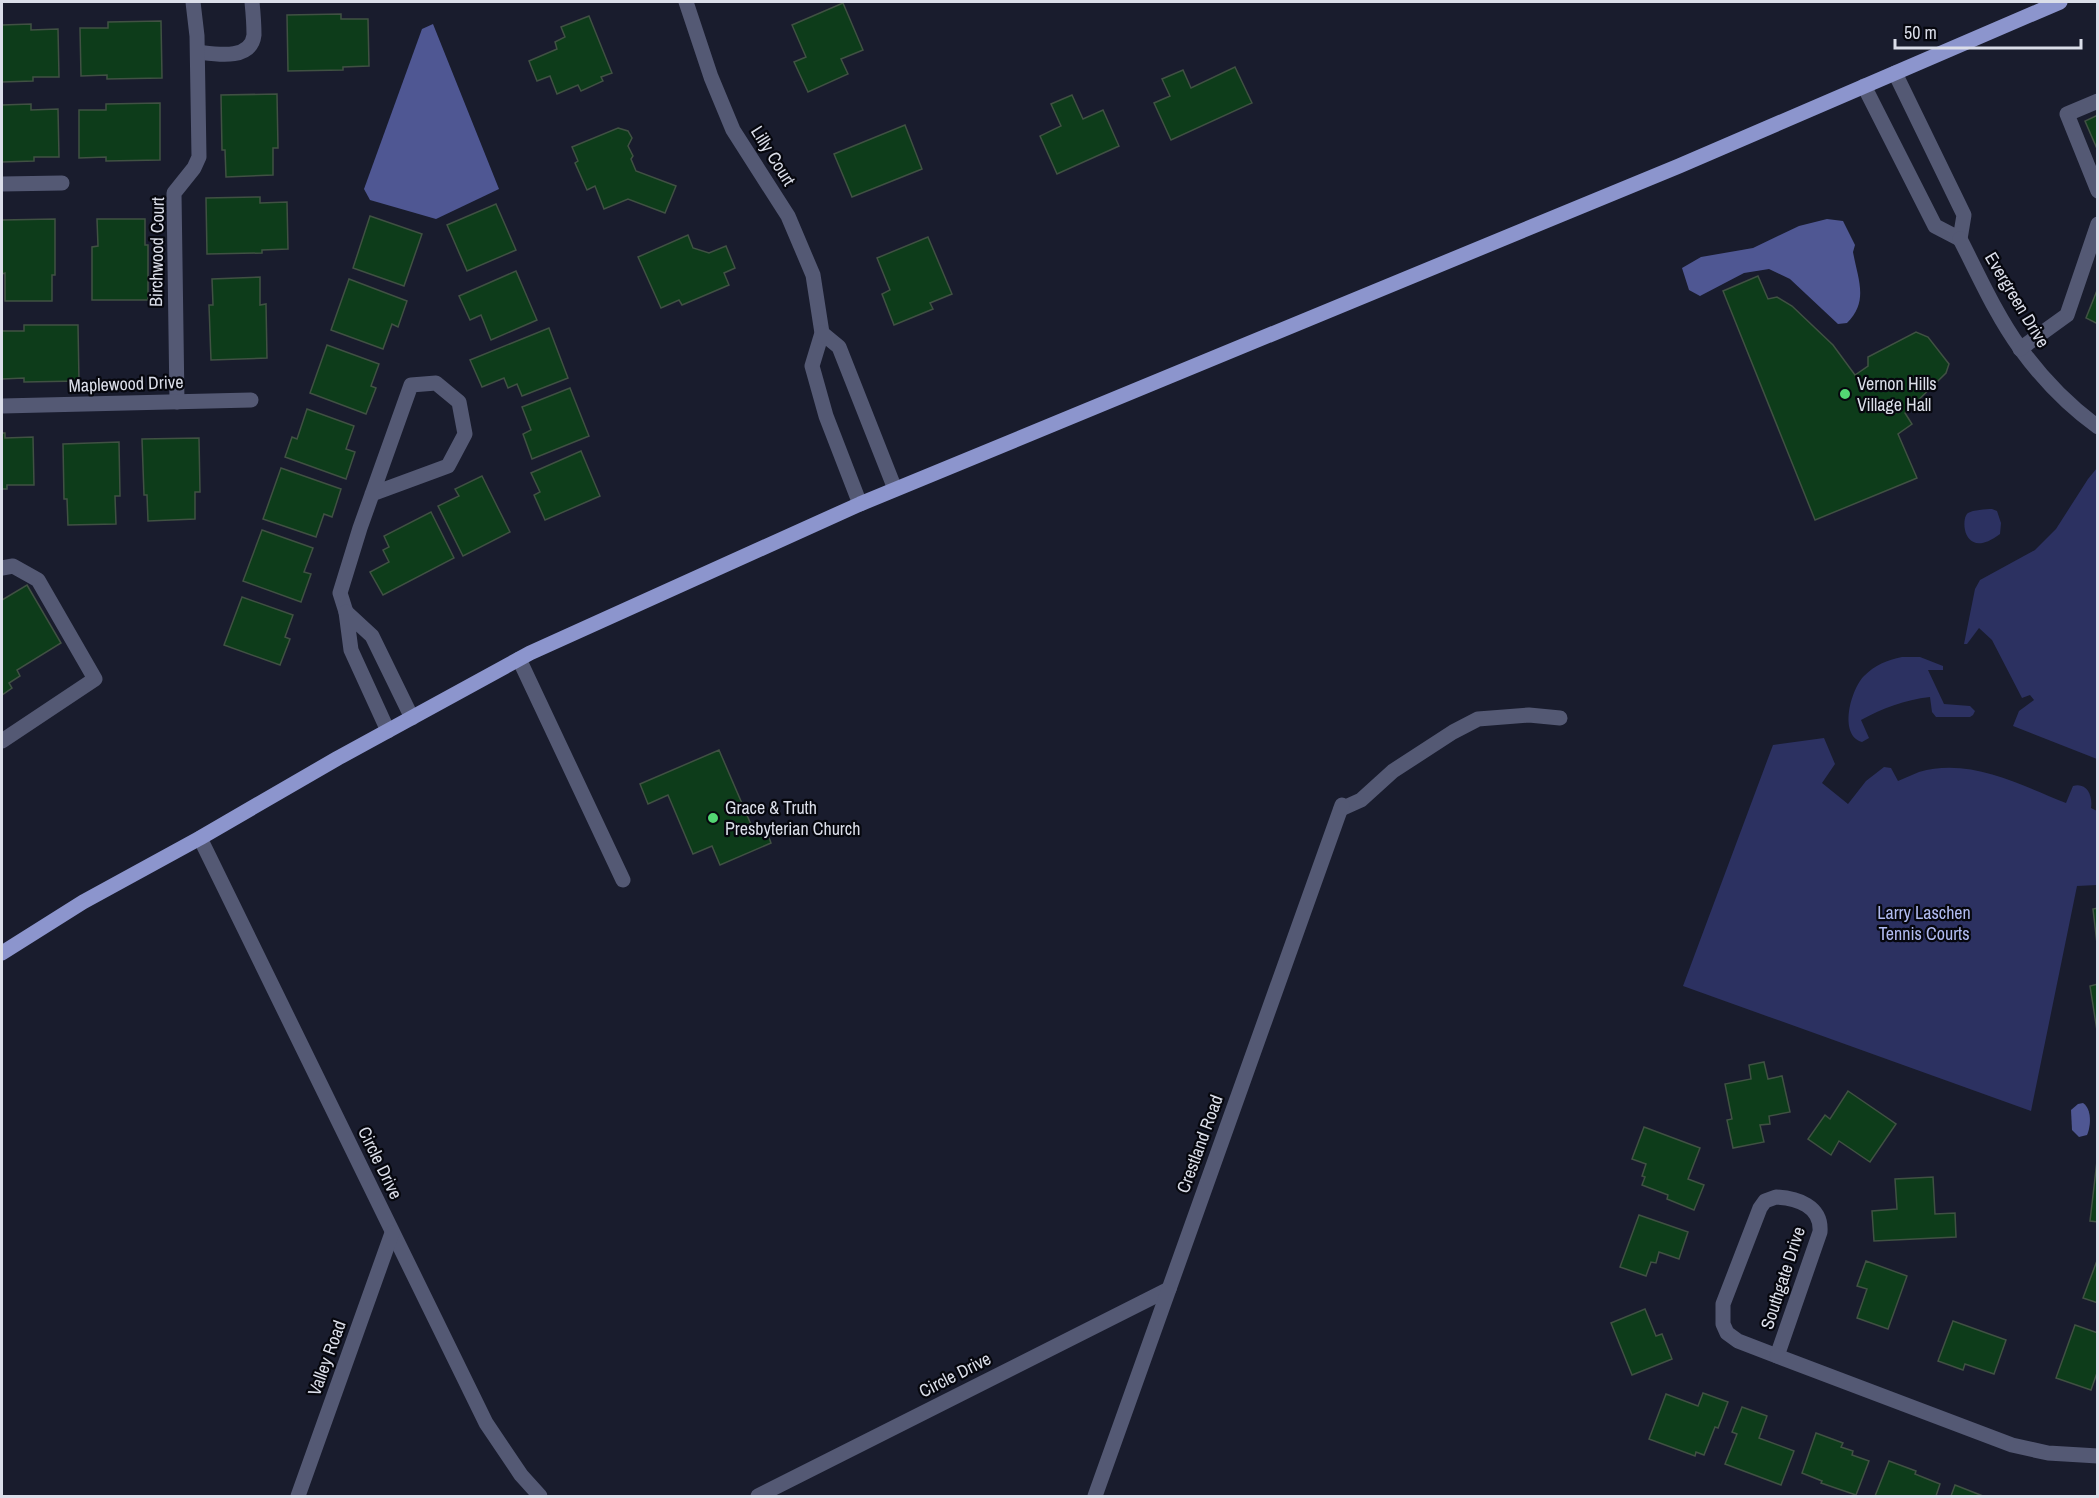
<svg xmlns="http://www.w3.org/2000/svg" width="2099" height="1498" viewBox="0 0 2099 1498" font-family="'Archivo Narrow',sans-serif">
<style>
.green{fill:#2c3161}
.water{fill:#4f5793}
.building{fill:#0d3c1a;stroke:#405143;stroke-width:1.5}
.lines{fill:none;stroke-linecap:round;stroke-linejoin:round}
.minor{stroke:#545974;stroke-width:15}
.major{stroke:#8c95cd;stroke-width:15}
.poi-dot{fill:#53d673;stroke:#06070e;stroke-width:2}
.labels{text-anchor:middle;stroke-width:4.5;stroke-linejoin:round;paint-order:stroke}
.street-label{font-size:18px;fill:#dbdee9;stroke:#06070e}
.poi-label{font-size:18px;fill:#dbdee9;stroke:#06070e;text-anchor:start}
.park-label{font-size:18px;fill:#b1bbf0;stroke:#06070e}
</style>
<rect width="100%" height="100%" fill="#191c2d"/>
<g class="green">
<path d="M2097,468h1l-1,291 -84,-33 6,-15 15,-11 -4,-5 -8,3 -30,-58 -13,-12 -12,16h-3l11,-55 5,-9 55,-30 21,-21 32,-50z"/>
<path d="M1992,509l5,2 4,12 -1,11c-37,28 -40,-16 -32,-21 5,-3 18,-4 24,-4z"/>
<path d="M1902,657h18l23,9v4h-15l16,34 26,2 5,5 -2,4 -3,2h-34l-4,-5 -2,-15c-26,3 -47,11 -69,23l8,18 -7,4c-24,-7 -11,-53 2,-66 11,-11 23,-16 38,-19z"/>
<path d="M1824,738l11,26 -13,19 26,21 18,-23 18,-14 7,1 7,13c7,-3 14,-6 21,-9 51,-15 101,13 147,31l7,-17c14,-4 20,10 18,22l6,3v74l-20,1 -46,225 -348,-125 90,-241z"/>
</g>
<g class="water">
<path d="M433,24l66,165 -63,30 -66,-19 -6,-11 58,-160z"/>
<path d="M1827,219l16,2 12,24 -2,7c5,28 16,49 -6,71l-9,1 -48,-45 -21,-10 -25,4 -44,23 -11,-6 -7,-22 19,-11 52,-9 46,-22z"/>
<path d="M2083,1103c9,6 8,23 4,32l-8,2 -7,-7 -1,-20 7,-6z"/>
</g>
<g class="building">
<path d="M843,3l20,47 -22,9 7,15 -40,18 -14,-30 12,-5 -14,-32z"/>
<path d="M341,14v5h27l1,47 -26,1v3l-55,1 -1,-56z"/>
<path d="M589,16l23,57 -11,4 2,4 -22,10 -3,-6 -21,9 -7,-18 -13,5 -8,-20 28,-12 -2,-7 10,-5 -4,-10z"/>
<path d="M161,21l1,57 -55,1v-4l-26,1 -1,-48h28v-6z"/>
<path d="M31,24v6l27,-1 1,48h-26v4l-31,1v-57z"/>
<path d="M1235,67l17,36 -81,37 -17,-37 16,-7 -8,-17 21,-9 8,18z"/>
<path d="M277,94l1,54h-5v27l-47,2 -1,-27h-3l-1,-55z"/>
<path d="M1072,95l11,24 20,-9 16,36 -62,28 -17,-38 21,-10 -10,-22z"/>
<path d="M160,103v57l-54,1v-4l-27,1v-48h27v-6z"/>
<path d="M31,104v6l27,-1 1,48h-25v4l-32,1v-57z"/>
<path d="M2098,115v36l-13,-30z"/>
<path d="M905,125l17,44 -70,28 -18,-43z"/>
<path d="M618,128l10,3 4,7 -4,8 5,10 -2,3 5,12 40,15 -11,27 -37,-14 -24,10 -9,-23 -8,4 -12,-27 3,-2 -6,-14z"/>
<path d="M260,197v6l27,-1 1,47 -26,1v3l-55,1 -1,-56z"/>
<path d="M496,204l20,46 -49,21 -20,-46z"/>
<path d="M370,216l52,18 -18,52 -51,-18z"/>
<path d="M55,219v56h-3v26h-47v-28l-3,1v-54z"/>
<path d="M97,219h48v26h3v55h-56v-53l6,-1z"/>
<path d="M688,235l5,13 16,5 17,-7 9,22 -11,5 5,12 -47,20 -3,-5 -18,8 -23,-51z"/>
<path d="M928,237l24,57 -22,9 3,6 -39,16 -12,-31 8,-4 -13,-32z"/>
<path d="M516,271l21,49 -46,20 -10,-25 -11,5 -11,-24z"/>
<path d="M1758,276l10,23 9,-2 15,9 41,39 22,30 13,-9v-9l48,-25 12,5 21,27 -3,9 -41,40 7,11 -14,10 19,44 -102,42 -92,-229z"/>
<path d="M260,277v28l6,-1 1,54 -56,2 -2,-55h4l-1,-26z"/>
<path d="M349,279l58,22 -9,26 -6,-3 -9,25 -52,-19z"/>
<path d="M2098,288v36l-12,-6z"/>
<path d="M24,325h54l1,56 -55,1v-4l-22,1v-48h22z"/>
<path d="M549,328l19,50 -46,18 -5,-12 -9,4 -4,-10 -22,9 -12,-27z"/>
<path d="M327,345l52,19 -8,22 5,2 -10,26 -56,-21z"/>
<path d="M570,388l19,48 -57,23 -9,-25 8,-4 -9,-23z"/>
<path d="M307,409l47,17 -8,23 9,3 -9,27 -61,-22 7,-20 5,2z"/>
<path d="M2,433h3v5l28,-1 1,48h-27v4h-5z"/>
<path d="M199,438l1,54h-5v27l-47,2 -1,-26h-3l-2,-56z"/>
<path d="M119,442l1,54h-5l1,28 -48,1 -1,-26h-3l-1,-55z"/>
<path d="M581,451l19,45 -55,24 -11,-25 6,-3 -9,-19z"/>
<path d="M281,468l60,21 -9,28 -8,-3 -8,23 -53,-18z"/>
<path d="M482,476l28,56 -47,24 -25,-50 21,-10 -4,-7z"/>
<path d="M431,512l23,46 -71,37 -13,-23 19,-10 -6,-12 6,-3 -5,-11z"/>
<path d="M262,530l51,18 -9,24 7,2 -10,28 -58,-21z"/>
<path d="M27,585l34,58 -44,27 3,6 -11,7 3,5 -10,7v-95z"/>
<path d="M242,597l51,18 -8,22 5,2 -10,26 -56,-20z"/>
<path d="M719,750l37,86 11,-4 4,11 -51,22 -8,-19 -19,8 -25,-59 -20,9 -8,-20z"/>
<path d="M2098,908v44l-5,-43z"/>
<path d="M2098,984v53l-8,-51z"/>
<path d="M1764,1062l4,17 14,-3 8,36 -21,4 1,8 -10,1 4,17 -31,6 -6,-28 5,-1 -7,-35 26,-5 -2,-14z"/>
<path d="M1848,1091l48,33 -26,38 -31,-21 -8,14 -23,-16 17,-24 5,4z"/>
<path d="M1644,1127l56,21 -12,31 16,6 -10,25 -27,-11 1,-4 -26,-10 3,-8 -3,-1 4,-12 -14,-5z"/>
<path d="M2097,1161h1v61l-8,-1z"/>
<path d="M1933,1177l2,37 20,-1 1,24 -82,4 -2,-30 25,-2 -2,-30z"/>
<path d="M1639,1215l49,17 -9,27 -20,-7 -3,11 -5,-1 -5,14 -26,-9z"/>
<path d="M2098,1258v45l-15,-5z"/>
<path d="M1866,1261l41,15 -19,53 -31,-11 10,-29 -10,-3z"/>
<path d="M1645,1309l11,27 6,-2 10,25 -40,16 -21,-52z"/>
<path d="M1953,1321l53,19 -12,34 -29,-10 -2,6 -25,-9z"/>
<path d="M2075,1325l23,8v37l-7,20 -35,-12z"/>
<path d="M1703,1393l25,9 -10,26 -3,-1 -11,28 -8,-3 -1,4 -46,-17 17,-45 32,12z"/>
<path d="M1742,1407l25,9 -8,22 35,13 -13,34 -56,-21 12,-30 -5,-2z"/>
<path d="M1816,1433l27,10 -2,4 12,4 -1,4 17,6 -13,34 -35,-12 1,-2 -20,-8z"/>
<path d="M1889,1461l27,10 -1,3 25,10 -4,12h-61z"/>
<path d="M1955,1485l28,11h-32z"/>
</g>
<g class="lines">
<g class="minor">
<path d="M686,2l25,75 22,53 55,86 25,59 9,58 -10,33 14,50 34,88"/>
<path d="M198,52c17,2 53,9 56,-17 0,-11 -1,-23 -2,-33"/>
<path d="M1864,86l71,140 25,13 4,-24 -69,-142"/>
<path d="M2098,101l-31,13 31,77"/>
<path d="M2,184l60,-1"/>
<path d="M1960,239c19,37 36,76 60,109 21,29 49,58 78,79"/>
<path d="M822,333l17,14 56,142"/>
<path d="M2020,349l47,-34 31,-91"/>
<path d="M177,402l-3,-209 20,-25 5,-11 -2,-121 -4,-34"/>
<path d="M2,406l249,-6"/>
<path d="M2,568l11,-2 25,14 57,99 -93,62"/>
<path d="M346,612l-6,-19 20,-65 51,-143 25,-2 23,19 6,32 -17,32 -76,28"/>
<path d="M519,659l104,221"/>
<path d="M388,731l-37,-81 -5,-38 26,24 40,82"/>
<path d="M1341,809l20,-9 32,-29 60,-39 25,-13 51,-4 31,3"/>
<path d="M200,838l286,585 35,52 19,21"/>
<path d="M1776,1197c21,1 46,9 44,35l-43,124 -39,-15 -11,-8 -4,-9v-20l37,-96 5,-7z"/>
<path d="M1777,1356l235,89 36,8 50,3"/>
<path d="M298,1496l94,-263"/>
<path d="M758,1496l411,-207"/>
<path d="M1095,1496l247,-691"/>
</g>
<path class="major" d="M2,953l81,-51 117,-64 138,-80 192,-105 330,-149 819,-338 381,-164"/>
</g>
<g class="poi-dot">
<circle cx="1845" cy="394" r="6"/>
<circle cx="713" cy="818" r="6"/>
</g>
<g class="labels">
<g class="street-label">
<text transform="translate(773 156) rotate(58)" y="6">Lilly Court</text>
<text transform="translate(157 252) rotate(-89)" y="6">Birchwood Court</text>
<text transform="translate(2017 300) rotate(59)" y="6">Evergreen Drive</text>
<text transform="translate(126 384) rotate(-2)" y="6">Maplewood Drive</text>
<text transform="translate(1200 1144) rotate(-70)" y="6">Crestland Road</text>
<text transform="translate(380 1163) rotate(64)" y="6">Circle Drive</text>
<text transform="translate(1783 1278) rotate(-72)" y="6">Southgate Drive</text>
<text transform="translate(327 1358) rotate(-70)" y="6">Valley Road</text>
<text transform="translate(955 1375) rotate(-27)" y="6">Circle Drive</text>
</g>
<g class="poi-label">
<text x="1857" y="390">Vernon Hills<tspan x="1857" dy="21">Village Hall</tspan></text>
<text x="725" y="814">Grace &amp; Truth<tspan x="725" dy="21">Presbyterian Church</tspan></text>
</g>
<g class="park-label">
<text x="1924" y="919">Larry Laschen<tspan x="1924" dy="21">Tennis Courts</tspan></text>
</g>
</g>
<rect width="2099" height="1498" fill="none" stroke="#dbdee9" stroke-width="6"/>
<path d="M1895 39v9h186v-9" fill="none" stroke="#dbdee9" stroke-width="3"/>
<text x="1904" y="39" font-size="18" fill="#dbdee9" stroke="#06070e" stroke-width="4.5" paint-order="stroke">50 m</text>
</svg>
